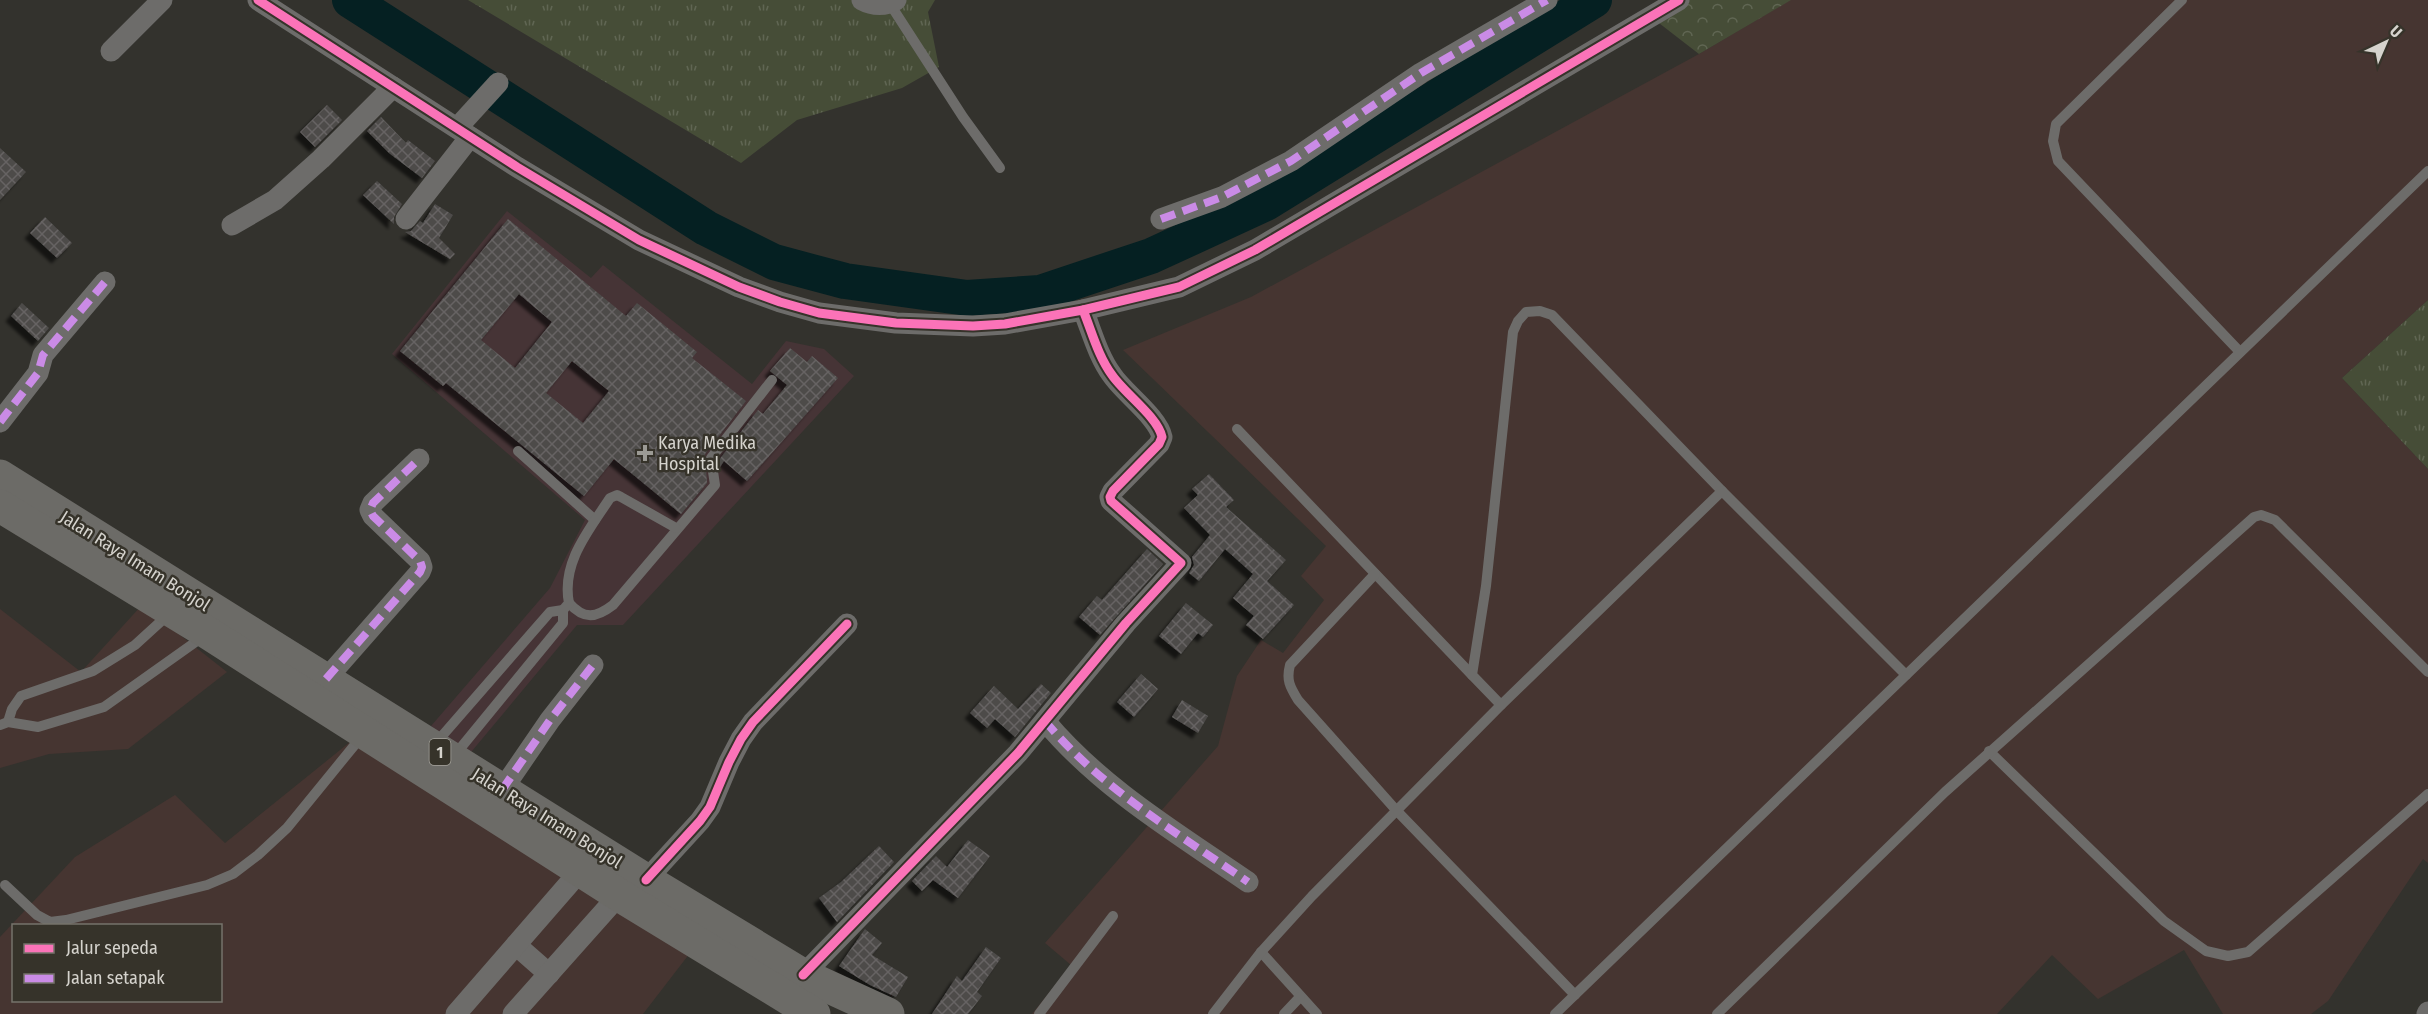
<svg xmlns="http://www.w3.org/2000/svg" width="2428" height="1014" viewBox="0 0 2428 1014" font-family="'Fira Sans Condensed',sans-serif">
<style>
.industrial{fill:#463531;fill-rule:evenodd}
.medical{fill:#463436}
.grass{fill:url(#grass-tufts)}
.forest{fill:url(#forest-crowns)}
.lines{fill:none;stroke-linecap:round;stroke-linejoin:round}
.river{stroke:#052022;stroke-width:36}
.building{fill:url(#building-cross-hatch);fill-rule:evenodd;filter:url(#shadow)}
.service{stroke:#6d6c6a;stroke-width:10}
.minor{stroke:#6d6c6a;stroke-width:21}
.trunk{stroke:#6c6b67;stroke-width:33}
.quiet{stroke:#ca8be6;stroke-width:8;stroke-dasharray:15 8;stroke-linecap:butt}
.cycleway-casing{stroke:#36332a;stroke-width:13}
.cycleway{stroke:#fb73b8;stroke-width:9}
.poi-dot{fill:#9c9b95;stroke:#36332a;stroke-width:2}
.labels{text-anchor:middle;stroke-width:5;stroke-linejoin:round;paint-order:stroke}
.shield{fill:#36332a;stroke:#a5a39c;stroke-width:1.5}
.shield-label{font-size:16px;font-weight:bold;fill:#d5d3cd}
.poi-label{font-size:18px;fill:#d5d3cd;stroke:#36332a;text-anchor:start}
.street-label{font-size:18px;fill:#d5d3cd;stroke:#36332a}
</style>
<defs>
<pattern id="grass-tufts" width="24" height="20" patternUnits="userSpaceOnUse" patternTransform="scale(1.5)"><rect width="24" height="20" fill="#464d37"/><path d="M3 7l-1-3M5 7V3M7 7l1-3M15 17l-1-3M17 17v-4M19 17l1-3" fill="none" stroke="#606653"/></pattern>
<pattern id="forest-crowns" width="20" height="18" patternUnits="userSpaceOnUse" patternTransform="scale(1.5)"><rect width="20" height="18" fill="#464d37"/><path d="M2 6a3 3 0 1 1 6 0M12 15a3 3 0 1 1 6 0" fill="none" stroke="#606653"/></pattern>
<pattern id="building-cross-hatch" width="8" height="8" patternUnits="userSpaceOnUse" patternTransform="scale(1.5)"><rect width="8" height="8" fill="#4d4b4a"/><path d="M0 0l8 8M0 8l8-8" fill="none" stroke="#666463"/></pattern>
<filter id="shadow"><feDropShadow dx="-5.5" dy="5.5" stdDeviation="1.5" flood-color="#0009"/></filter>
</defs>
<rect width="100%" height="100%" fill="#33322d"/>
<g class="industrial">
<path d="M1790,0h638v300l-86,78 86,91v394l-5,-4 -95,142 -17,13h-88l-39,-64 -86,49 -46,-44 -55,59h-965l39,-49 -26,-22 173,-197 19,-70 24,-36 22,13 41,-53 -23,-24 25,-30 -203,-196 128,-53 448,-243z"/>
<path d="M142,605l85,67 -99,77 -79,5 -49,14v-159l81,63z"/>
<path d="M350,742l340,211 -47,61h-643v-77l75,-80 100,-62 50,48zM14,926h206v74h-206z"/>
</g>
<path class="medical" d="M507,211l84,67 12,-13 149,119 34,-43 38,8 30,27 -231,249h-46l-110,132 -36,-31 119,-138 35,-68 -193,-166z"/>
<g class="grass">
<path d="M468,0h467l-7,12 11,55 -37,21 -105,32 -56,43z"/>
<path d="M2428,300v169l-86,-91z"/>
</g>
<path class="forest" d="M1669,0h122l-92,54 -53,-41z"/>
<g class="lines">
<path class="river" d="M350,0l356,228 68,34 71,19 122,17 73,-5 111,-37 115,-53 328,-203"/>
</g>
<g class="building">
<path d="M327,105l15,15 -27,27 -15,-15z"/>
<path d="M381,117l25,26 2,-3 27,21 -13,17 -33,-25 -22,-22z"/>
<path d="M0,148l26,24 -26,28z"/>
<path d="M377,181l25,23 -8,13v7l-31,-29z"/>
<path d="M435,204l18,11 -14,23 16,16 -5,5 -45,-27 6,-1 9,-10 3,2z"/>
<path d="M45,217l27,26 -15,15 -27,-25z"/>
<path d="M508,219l118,97 11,-13 60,49 -5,6 54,43 -41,53 2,29 -26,31 -67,-55 -30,37 -138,-113 -3,3 -43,-35zM519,294l33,28 -37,46 -34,-28zM572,361l37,30 -26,32 -37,-30z"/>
<path d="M22,303l27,25 -11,13 -27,-25z"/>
<path d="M790,348l17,14 5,-6 26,22 -91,103 -23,-20 -4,6 -1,-7 39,-50 5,4 24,-29 -17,-14z"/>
<path d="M1209,474l25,26 -8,7 60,53 -19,21 27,24 -31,34 -17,-14 8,-9 -21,-18 20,-24 -28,-25 -26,32 -10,-8 5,-8 -2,-8 18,-22 -26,-27 14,-13 -6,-6z"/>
<path d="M1147,549l16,15 -63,71 -21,-18 18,-21 5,4z"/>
<path d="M1186,603l27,22 -10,12 -5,-4 -17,21 -22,-18z"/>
<path d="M1141,674l17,15 -24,28 -17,-15z"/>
<path d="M1041,684l10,9 -36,44 -20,-18 -8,9 -17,-15 24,-27 24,23z"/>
<path d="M1182,700l26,16 -10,17 -26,-16z"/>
<path d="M968,840l22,16 -32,42 -25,-18 -11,11 -10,-10 24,-25 11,11z"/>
<path d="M879,846l15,16 -57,60 -18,-24 22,-16z"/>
<path d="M865,929l17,14 -10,12 36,22 -12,20 -26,-12 -31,-19z"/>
<path d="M986,947l15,11 -24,34 5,4 -14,18h-36l25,-38 5,5z"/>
</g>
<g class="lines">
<g class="service">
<path d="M2182,0l-126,124 -3,17 5,20 182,191"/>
<path d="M890,4l73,113 37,51"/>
<path d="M1237,429l235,246"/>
<path d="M518,451l77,69"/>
<path d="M1375,574l-85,91c-4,15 0,22 8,35l98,110 179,185"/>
<path d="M569,603c15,17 27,15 44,2l102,-120 -4,-27 61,-78"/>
<path d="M1501,705l-29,-30 14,-89 27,-254 5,-11 8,-9 14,-1 12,4 170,176"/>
<path d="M8,722l4,-13 9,-13 72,-25 42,-26 34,-31"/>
<path d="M0,725l8,-3 30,5 66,-20 100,-71"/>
<path d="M435,744l115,-132 13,-2"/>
<path d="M1989,751l175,170 42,30 22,5 20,-4 180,-158"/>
<path d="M454,756l109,-133v-13l6,-7c-8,-40 20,-73 41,-105l7,-3 4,2 55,31"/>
<path d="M5,885l32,30 13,7 16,-2 141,-35 26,-11 25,-19 29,-27 75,-92"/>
<path d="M1261,952l56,62"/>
<path d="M1039,1014l74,-98"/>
<path d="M1213,1014l48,-62 51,-56 189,-191 221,-214 184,184"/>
<path d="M1284,1014l16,-17"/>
<path d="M1555,1014l873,-843"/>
<path d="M1717,1014l228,-222 309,-275 7,-2 14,5 153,152"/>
</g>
<g class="minor">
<path d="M258,0l259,167 122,73 100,47 41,15 39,11 77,10 77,3 32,-2 78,-14 96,-23 76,-37 424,-250"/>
<path d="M862,0c11,6 24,6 34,0"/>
<path d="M111,51l51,-51"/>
<path d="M457,128l41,-45"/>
<path d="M406,219l64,-82"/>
<path d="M1161,219l61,-22 69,-36 130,-88 126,-73"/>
<path d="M232,225l43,-25 46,-41 72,-72"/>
<path d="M0,422l38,-49 5,-18 62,-73"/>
<path d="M326,679l94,-107 2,-5 -2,-6 -47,-45 -3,-6 3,-7 46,-44"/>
<path d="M1045,721c56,67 132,112 203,161"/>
<path d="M502,790l48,-70 43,-55"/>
<path d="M646,880l54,-59 10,-14 19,-45 12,-23 12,-17 94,-98"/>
<path d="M516,945l33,29"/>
<path d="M803,975l215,-222 108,-130 55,-60 -70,-62 -1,-4 3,-6 46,-47 3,-7c-4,-20 -38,-44 -50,-62 -14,-19 -20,-43 -29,-65"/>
<path d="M456,1014l125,-144"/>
<path d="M513,1014l106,-119"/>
<path d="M2427,1014l1,-2"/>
</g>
<g class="trunk">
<path d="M0,476l646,404 157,95 85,39"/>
<path d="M0,506l208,127 411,262 195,119"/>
</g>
<g class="quiet">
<path d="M1161,219l61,-22 69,-36 130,-88 126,-73"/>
<path d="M0,422l38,-49 5,-18 62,-73"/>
<path d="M326,679l94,-107 2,-5 -2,-6 -47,-45 -3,-6 3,-7 46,-44"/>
<path d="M1045,721c56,67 132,112 203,161"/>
<path d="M502,790l48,-70 43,-55"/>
</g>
<g class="cycleway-casing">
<g id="cycleway">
<path d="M258,0l259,167 122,73 100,47 41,15 39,11 77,10 77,3 32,-2 78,-14 96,-23 76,-37 424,-250"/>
<path d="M646,880l54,-59 10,-14 19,-45 12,-23 12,-17 94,-98"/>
<path d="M803,975l215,-222 108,-130 55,-60 -70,-62 -1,-4 3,-6 46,-47 3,-7c-4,-20 -38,-44 -50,-62 -14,-19 -20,-43 -29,-65"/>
</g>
</g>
<use href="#cycleway" class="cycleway"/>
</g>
<path class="poi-dot" d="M642 444h6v6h6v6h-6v6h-6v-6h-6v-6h6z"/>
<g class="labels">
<rect class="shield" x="429.5" y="739" width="21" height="26" rx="4.5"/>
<g class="shield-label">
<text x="440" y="758">1</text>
</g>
<g class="poi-label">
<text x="658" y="449">Karya Medika<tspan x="658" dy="21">Hospital</tspan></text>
</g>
<g class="street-label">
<text transform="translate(135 561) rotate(32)" y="6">Jalan Raya Imam Bonjol</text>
<text transform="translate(547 818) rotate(32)" y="6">Jalan Raya Imam Bonjol</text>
</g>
</g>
<rect x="12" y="924" width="210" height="78" fill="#36332a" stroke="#76736b" stroke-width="1.5"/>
<rect x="24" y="944" width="30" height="9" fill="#fb73b8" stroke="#76736b" stroke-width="1.5"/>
<text x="66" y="954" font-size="18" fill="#d5d3cd">Jalur sepeda</text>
<rect x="24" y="974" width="30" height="9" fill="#ca8be6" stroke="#76736b" stroke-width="1.5"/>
<text x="66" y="984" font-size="18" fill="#d5d3cd">Jalan setapak</text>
<g transform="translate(2386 42) rotate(44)" stroke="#36332a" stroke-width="4.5" paint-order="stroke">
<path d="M0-4.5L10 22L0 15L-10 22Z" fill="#d5d3cd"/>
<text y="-9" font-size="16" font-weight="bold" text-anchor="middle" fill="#d5d3cd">U</text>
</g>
</svg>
